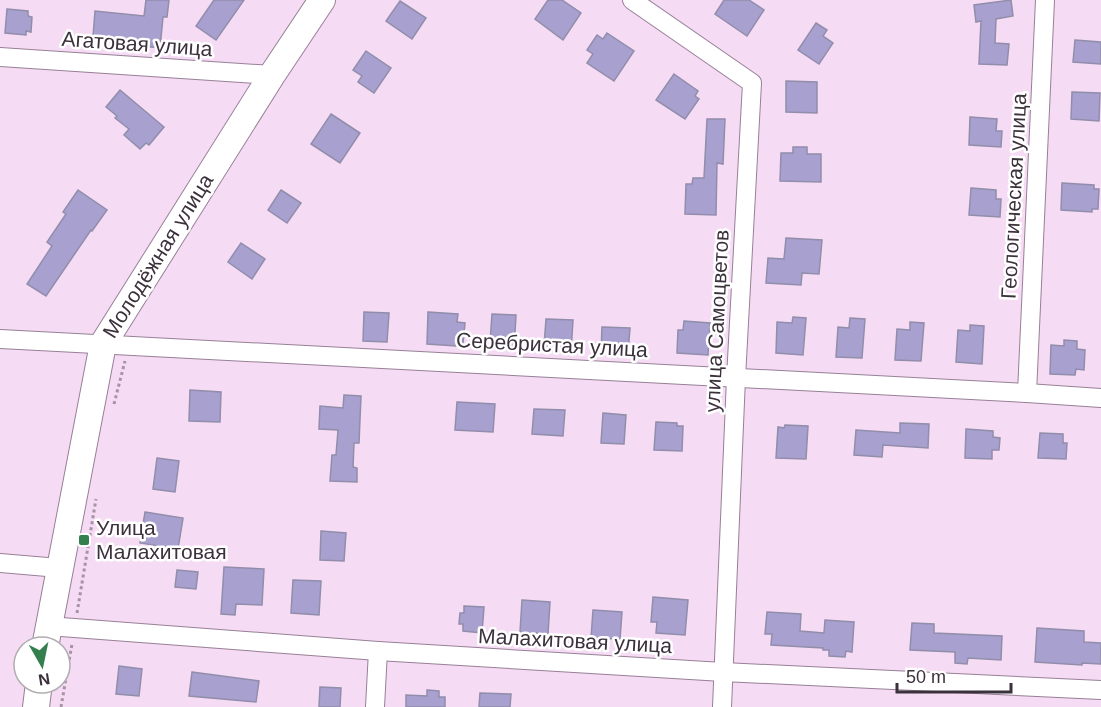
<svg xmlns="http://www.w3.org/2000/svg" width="1101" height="707" viewBox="0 0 1101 707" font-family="Arial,sans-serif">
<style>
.building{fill:#a8a1cf;stroke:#918dab;stroke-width:1.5}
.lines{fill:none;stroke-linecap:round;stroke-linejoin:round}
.street-casing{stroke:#978097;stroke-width:20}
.secondary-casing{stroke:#978097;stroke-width:28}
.path{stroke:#a693a5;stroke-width:3;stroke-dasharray:3 3;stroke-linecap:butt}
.street{stroke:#fff;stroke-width:18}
.secondary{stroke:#fff;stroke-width:26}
.poi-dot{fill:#337f4e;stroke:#fff;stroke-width:2}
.labels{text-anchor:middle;stroke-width:5;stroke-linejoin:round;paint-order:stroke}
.street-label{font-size:21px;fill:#3b313b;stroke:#fff}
.poi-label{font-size:21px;fill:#3b313b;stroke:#fff;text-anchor:start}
</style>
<rect width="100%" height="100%" fill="#f5dbf4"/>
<g class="building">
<path d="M146,0h23l-2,17h-4l-3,31 -18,-2v-3l-49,-6 2,-26 49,5z"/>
<path d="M214,0h30l-28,40 -20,-14z"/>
<path d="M548,0h14l19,13 -18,27 -28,-21z"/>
<path d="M724,0h25l15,10 -17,26 -32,-22z"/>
<path d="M1011,0l2,16 -17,3 -1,24 14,1 -2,21 -28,-1 2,-43 -5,1 -2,-17z"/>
<path d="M400,1l26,17 -14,21 -26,-18z"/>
<path d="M7,9l21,2v5l4,1 -1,15 -5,-1v4l-21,-2z"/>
<path d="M816,23l11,7 -4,6 10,7 -14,21 -21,-14z"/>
<path d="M607,33l27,18 -20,30 -27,-18 6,-9 -6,-4 10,-15 6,4z"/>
<path d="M1075,40l26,2v22l-28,-2z"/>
<path d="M366,51l25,17 -17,25 -16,-11 4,-6 -9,-6z"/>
<path d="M674,74l24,17 -3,5 4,3 -14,20 -29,-19z"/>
<path d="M786,81l31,1v31l-31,-1z"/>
<path d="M120,90l44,37 -15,18 -3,-2 -6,6 -16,-14 5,-6 -14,-11 2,-2 -11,-9z"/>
<path d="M1072,92l28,1 -1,28 -28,-2z"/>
<path d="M331,114l29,19 -20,30 -29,-19z"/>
<path d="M970,117l27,2 -1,12h6l-1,16 -32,-2z"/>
<path d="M707,119h18l-2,45 -6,-1 -1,52 -31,-1 1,-30h6l1,-6h11z"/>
<path d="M793,147h14v7h14v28l-41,-1 1,-28h12z"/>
<path d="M1062,183l32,2v4h5l-1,20h-6v3l-31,-2z"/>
<path d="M971,188l25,2v9h5l-1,18 -31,-2z"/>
<path d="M78,190l29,20 -15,21 -1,-1 -45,66 -19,-12 25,-38 -5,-4 19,-28 -3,-2z"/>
<path d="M281,190l20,13 -14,20 -19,-13z"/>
<path d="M786,238l36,2 -3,34 -17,-1 -1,12 -35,-2 2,-25 16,1z"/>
<path d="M241,243l24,16 -13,20 -24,-17z"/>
<path d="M364,312l25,1 -2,29 -24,-1z"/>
<path d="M428,312l30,2 -1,8 8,1 -2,20h-7v3l-29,-2z"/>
<path d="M492,314l24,1 -2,35 -18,-2 1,-5h-7z"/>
<path d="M793,317l13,1 -3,37 -27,-2 1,-31 15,1z"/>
<path d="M850,318l15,1 -3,39 -26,-1 2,-30 11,1z"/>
<path d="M546,319l27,1 -2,32 -19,-1v-4l-8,-1z"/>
<path d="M684,321l26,2 -2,32 -31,-2 1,-23h5z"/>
<path d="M910,322l14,1 -3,38 -26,-1 2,-31 13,1z"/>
<path d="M970,325l14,1 -2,38 -26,-2 2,-32 12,1z"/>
<path d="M602,327l28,1 -2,25 -27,-1z"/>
<path d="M1064,340l13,1v8l8,1 -1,20 -8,-1 -1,6 -25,-1 1,-29 13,1z"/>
<path d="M190,390l31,2 -1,30 -31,-1z"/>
<path d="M344,395l17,1 -2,47h-5l-1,24 4,1v14l-27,-1 2,-26h4l2,-25 -19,-1 1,-23 23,2z"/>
<path d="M457,402l38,2 -2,28 -38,-2z"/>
<path d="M534,409l31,1 -2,26 -31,-2z"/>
<path d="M603,413l23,2 -2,29 -23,-1z"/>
<path d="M656,422l21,1v3h6l-1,25 -28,-1z"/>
<path d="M900,423l29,1 -1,24 -45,-3 -1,12 -28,-2 2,-25 44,3z"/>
<path d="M785,425l23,1 -2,33 -30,-1 2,-31 6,1z"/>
<path d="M966,429l27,2v6l7,1 -1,12h-7v9l-27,-1z"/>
<path d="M1040,433l23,1v9h4l-1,16 -28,-1z"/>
<path d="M157,458l22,3 -4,31 -22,-3z"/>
<path d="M145,512l38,6 -5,31 -38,-6z"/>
<path d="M321,531l25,2 -2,28 -24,-1z"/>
<path d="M224,567l40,2 -2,36 -26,-1 -1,11 -14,-1z"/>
<path d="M177,570l21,2 -2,17 -21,-2z"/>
<path d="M293,580l28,1 -2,34 -28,-2z"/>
<path d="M653,597l35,3 -3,35 -29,-2 1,-11h-6z"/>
<path d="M522,600l28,2 -2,32 -28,-2z"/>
<path d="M464,606l20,1 -2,26 -19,-2v-7h-4l1,-11h4z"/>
<path d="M593,610l29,2 -2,27 -29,-1z"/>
<path d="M767,612l34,2 -1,17 24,2 1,-13 29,2 -2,30 -6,-1 -1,6 -16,-1v-6h-6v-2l-52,-3 1,-11h-7z"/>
<path d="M912,623l22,1v9l68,3 -1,24 -33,-2 -1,6 -12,-1v-11l-45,-2z"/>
<path d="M1037,628l47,3v11l17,1v21l-19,-1v2l-47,-3z"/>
<path d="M119,666l23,3 -3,27 -23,-2z"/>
<path d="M192,672l67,9 -3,21 -67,-6z"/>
<path d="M320,687l21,1 -1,19h-21z"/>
<path d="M427,690l12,1v6h6v10h-39v-12l21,1z"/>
<path d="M480,693l31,1 -1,13h-31z"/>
</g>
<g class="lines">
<g class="street-casing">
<g id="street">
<path d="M632,0l120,83 -16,295 -14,329"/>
<path d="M0,57l272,18"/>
<path d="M0,339l1027,54 74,5"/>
<path d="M1027,393l18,-393"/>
<path d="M0,563l59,5"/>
<path d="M48,626l330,25 345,21 378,18"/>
<path d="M375,707l3,-56"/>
</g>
</g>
<g class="secondary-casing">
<g id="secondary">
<path d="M45,647l58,-303 169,-269 50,-75"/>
<path d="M36,707l3,-24"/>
</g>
</g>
<g class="path">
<path d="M114,404l11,-43"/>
<path d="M77,613l19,-114"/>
<path d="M61,707l11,-63"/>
</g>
<use href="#street" class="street"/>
<use href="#secondary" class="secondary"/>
</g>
<rect class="poi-dot" x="78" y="534" width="12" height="12" rx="3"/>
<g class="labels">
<g class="street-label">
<text transform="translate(137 44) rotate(4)" y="7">Агатовая улица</text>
<text transform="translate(1014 196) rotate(-87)" y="7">Геологическая улица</text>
<text transform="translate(158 256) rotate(-58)" y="7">Молодёжная улица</text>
<text transform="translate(717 321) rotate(-87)" y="7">улица Самоцветов</text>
<text transform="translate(552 345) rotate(3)" y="7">Серебристая улица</text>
<text transform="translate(575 641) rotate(3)" y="7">Малахитовая улица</text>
</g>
<g class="poi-label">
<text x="96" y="535">Улица<tspan x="96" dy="24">Малахитовая</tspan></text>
</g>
</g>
<g transform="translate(42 665) rotate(171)"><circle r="28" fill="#ffffff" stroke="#b1adb1" stroke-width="1.5"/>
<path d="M0-4.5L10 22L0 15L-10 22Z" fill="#337f4e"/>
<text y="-9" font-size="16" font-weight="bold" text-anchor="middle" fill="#3b313b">N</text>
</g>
<path d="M897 683v9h114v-9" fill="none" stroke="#3b313b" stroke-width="3"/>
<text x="906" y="683" font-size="18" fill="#3b313b" stroke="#ffffff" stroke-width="4.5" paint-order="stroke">50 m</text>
</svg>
